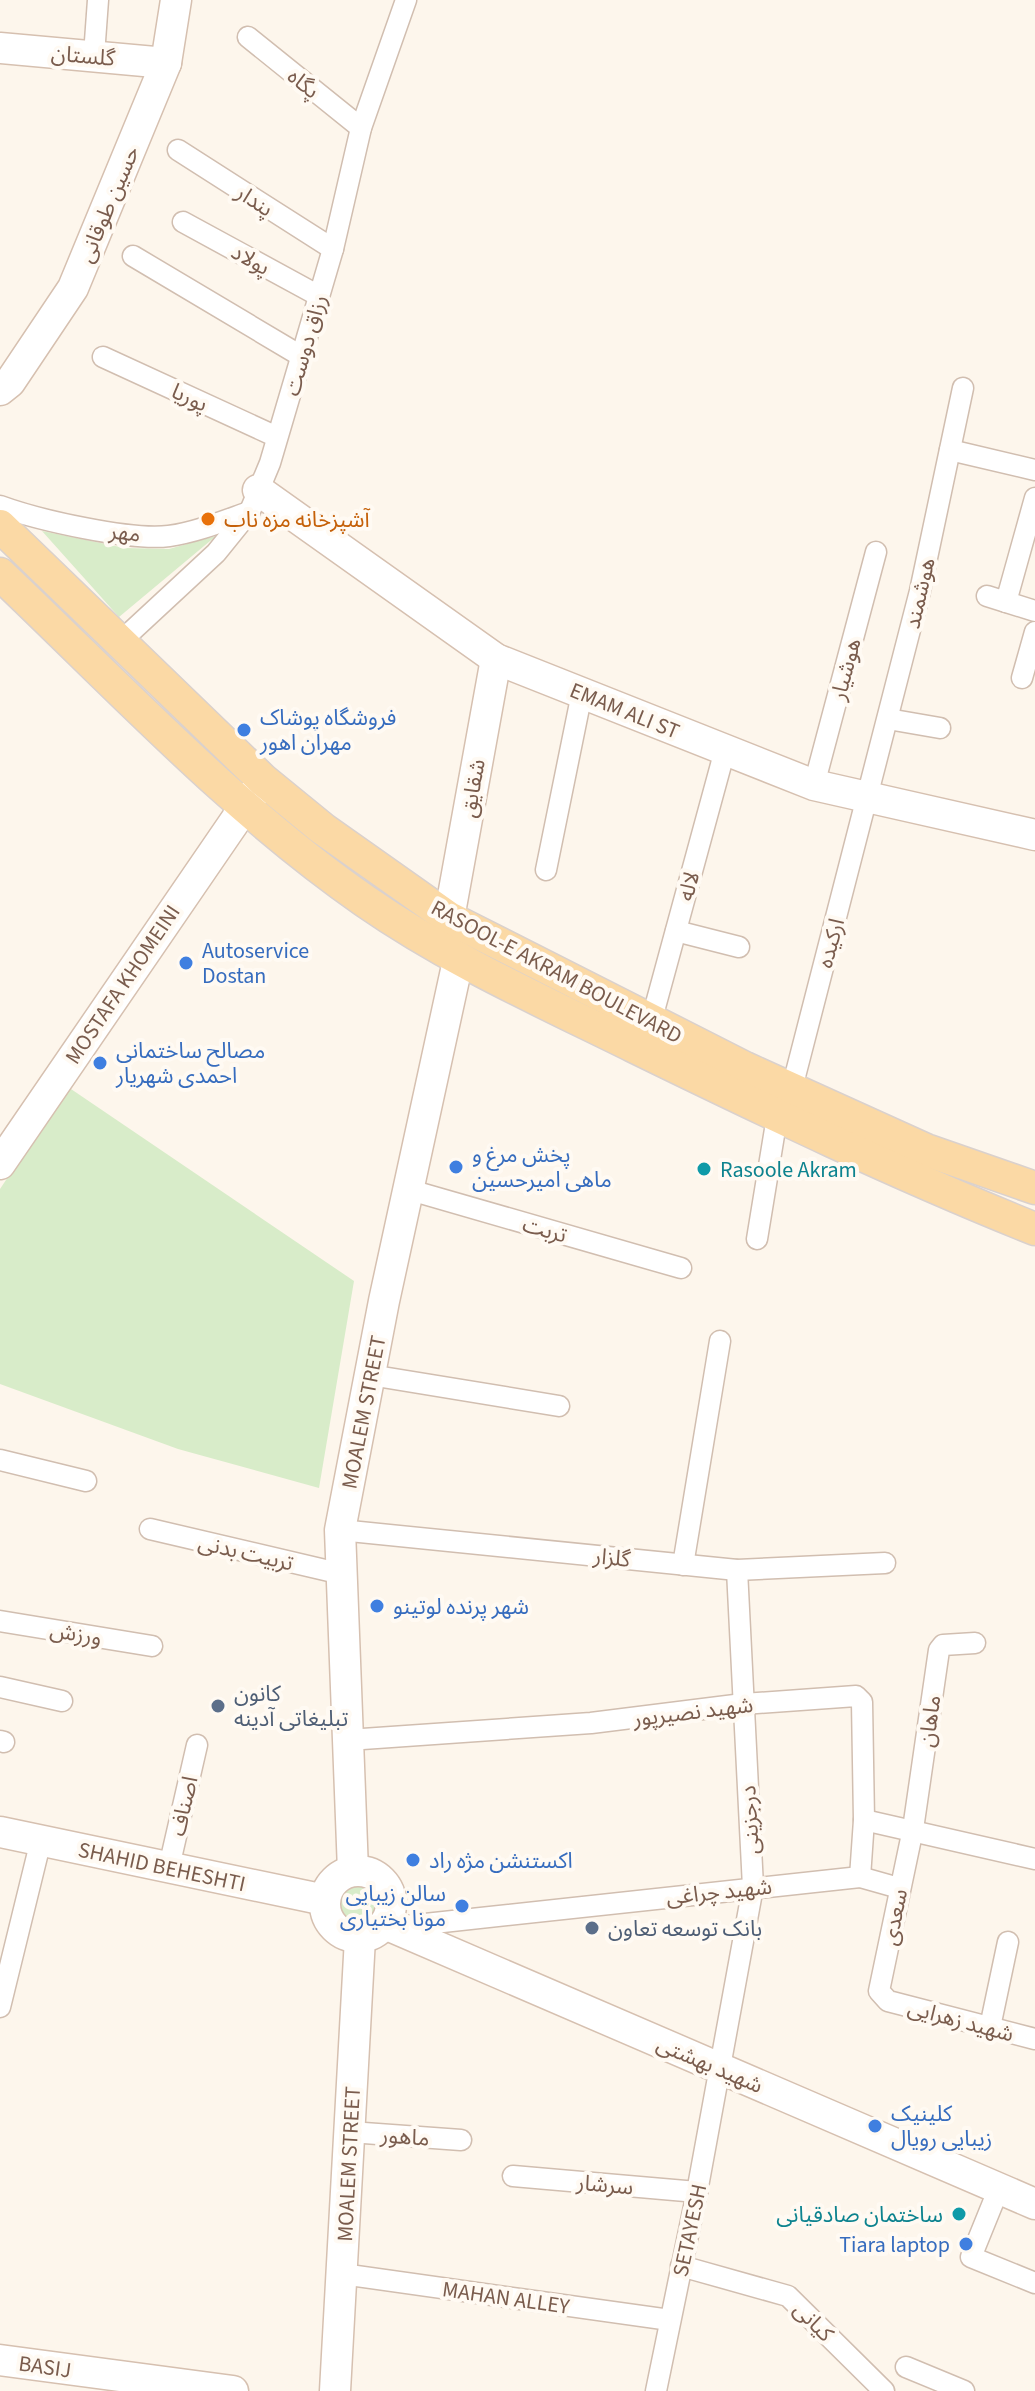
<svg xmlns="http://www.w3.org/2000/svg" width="1035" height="2391" viewBox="0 0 1035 2391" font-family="'Source Sans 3','Noto Sans Arabic',sans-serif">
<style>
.green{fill:#d8ecc9}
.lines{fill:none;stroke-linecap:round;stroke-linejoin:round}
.street-casing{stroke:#d1beb0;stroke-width:23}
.secondary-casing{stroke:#d6c0b0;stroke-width:33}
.primary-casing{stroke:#dad1cd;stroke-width:35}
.street{stroke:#fff;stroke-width:20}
.secondary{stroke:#fff;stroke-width:30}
.primary{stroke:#fbd9a5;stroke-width:32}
.food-dot{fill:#e8710a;stroke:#fffaf3;stroke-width:3}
.shop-dot{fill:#3f7fe0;stroke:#fffaf3;stroke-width:3}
.culture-dot{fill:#0f9aa8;stroke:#fffaf3;stroke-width:3}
.service-dot{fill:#5c6f8a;stroke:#fffaf3;stroke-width:3}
.labels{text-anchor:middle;stroke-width:8;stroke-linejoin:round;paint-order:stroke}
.street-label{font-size:22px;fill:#7a5c4d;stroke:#fffaf3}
.food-label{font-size:22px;fill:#c56008;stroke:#fffaf3;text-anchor:start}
.shop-label{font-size:22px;fill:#366cbe;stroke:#fffaf3;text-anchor:start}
.culture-label{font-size:22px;fill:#0d838f;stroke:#fffaf3;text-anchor:start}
.service-label{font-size:22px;fill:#4e5e75;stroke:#fffaf3;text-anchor:start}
</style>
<rect width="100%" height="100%" fill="#fdf6ec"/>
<g class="green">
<path d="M42,531l83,17 44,1 47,-13 -97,81z"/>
<path d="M68,1087l286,194 -35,207 -141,-39 -178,-65v-195z"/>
<circle cx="357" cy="1905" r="24"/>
</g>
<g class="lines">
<g class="street-casing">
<g id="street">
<path d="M248,37l113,91"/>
<path d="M94,55l4,-55"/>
<path d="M178,150l155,99"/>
<path d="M183,222l136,74"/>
<path d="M133,256l168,100"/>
<path d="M103,357l174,80"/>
<path d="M950,450l85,20"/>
<path d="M0,506c38,14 131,35 169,30 27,-4 52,-14 77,-23"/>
<path d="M987,596l48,15"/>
<path d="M1006,602l29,-104"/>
<path d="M120,642l96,-89 34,-42 20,-48 63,-214 28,-121 45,-128"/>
<path d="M1022,678l13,-46"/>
<path d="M888,719l52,9"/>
<path d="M814,785l62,-233"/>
<path d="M546,870l36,-177"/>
<path d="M676,931l63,16"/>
<path d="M651,1022l74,-272"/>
<path d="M792,1088l128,-497 43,-203"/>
<path d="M410,1190l271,78"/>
<path d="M757,1239l20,-122"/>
<path d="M370,1375l189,31"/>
<path d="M0,1460l86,21"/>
<path d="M150,1529l192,45"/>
<path d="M340,1530l397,40 148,-7"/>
<path d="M683,1565l37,-224"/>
<path d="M0,1621l152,25"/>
<path d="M975,1643l-32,2 -4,5 -26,179 -34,162 9,10 147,38"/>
<path d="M0,1687l62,14"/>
<path d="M348,1740l243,-17 152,-19 113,-8 6,6 2,118 -4,57"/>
<path d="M0,1741l4,1"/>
<path d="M864,1820l171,39"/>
<path d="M169,1867l28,-122"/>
<path d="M397,1927l463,-50 39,11"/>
<path d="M0,2007l41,-167"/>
<path d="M990,2027l18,-85"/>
<path d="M350,2132l111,8"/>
<path d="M513,2176l184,16"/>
<path d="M999,2188l-28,69 64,26"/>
<path d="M681,2266l107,30 96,95"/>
<path d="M342,2274l328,46"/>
<path d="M906,2367l58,24"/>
<path d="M656,2391l41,-199 56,-305 -16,-317"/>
</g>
</g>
<g class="secondary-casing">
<g id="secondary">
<path d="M0,48l166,15"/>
<path d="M0,390l10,-8 63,-94 93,-225 10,-63"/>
<path d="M258,490l238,169 318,126 221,50"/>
<path d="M449,918l47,-259"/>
<path d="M0,1164l259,-378"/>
<path d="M0,1832l325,68"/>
<circle cx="358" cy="1904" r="33"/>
<path d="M353,1871l-13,-341 44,-229 74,-340"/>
<path d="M385,1924l650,280"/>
<path d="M0,2360l233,31"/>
<path d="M335,2391l25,-453"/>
</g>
</g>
<g class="primary-casing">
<g id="primary">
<path d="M0,526l263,254 60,49 126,89 296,150 181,82 109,38"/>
<path d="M0,574c118,112 231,234 365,327 85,59 177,100 268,145 133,65 265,128 402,183"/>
</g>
</g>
<use href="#street" class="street"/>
<use href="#secondary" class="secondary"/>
<use href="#primary" class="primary"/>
</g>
<circle class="food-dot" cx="208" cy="519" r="8"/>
<g class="shop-dot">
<circle cx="244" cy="730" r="8"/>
<circle cx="186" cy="963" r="8"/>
<circle cx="100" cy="1063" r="8"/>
<circle cx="456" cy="1167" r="8"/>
<circle cx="377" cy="1606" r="8"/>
<circle cx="413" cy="1860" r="8"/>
<circle cx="462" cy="1906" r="8"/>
<circle cx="875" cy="2126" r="8"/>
<circle cx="966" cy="2244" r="8"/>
</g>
<g class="culture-dot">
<circle cx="704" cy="1169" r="8"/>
<circle cx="959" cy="2214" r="8"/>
</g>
<g class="service-dot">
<circle cx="218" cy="1706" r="8"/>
<circle cx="592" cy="1928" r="8"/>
</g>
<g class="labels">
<g class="street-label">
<text transform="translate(83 55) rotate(5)" y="8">گلستان</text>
<text transform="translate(304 83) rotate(39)" y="8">پگاه</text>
<text transform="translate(255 200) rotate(33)" y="8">پندار</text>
<text transform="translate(108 204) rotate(-67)" y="8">حسین طوقانی</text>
<text transform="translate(251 259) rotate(29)" y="8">پولاد</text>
<text transform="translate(305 345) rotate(-74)" y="8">رزاق دوست</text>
<text transform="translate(190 397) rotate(25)" y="8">پوریا</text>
<text transform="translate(125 532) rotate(6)" y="8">مهر</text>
<text transform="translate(919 593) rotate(-77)" y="8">هوشمند</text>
<text transform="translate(845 669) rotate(-75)" y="8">هوشیار</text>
<text transform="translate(625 710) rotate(22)" y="8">EMAM ALI ST</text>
<text transform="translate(472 788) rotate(-80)" y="8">شقایق</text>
<text transform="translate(688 886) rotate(-75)" y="8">لاله</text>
<text transform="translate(830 943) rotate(-75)" y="8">ارکیده</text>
<text transform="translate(557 971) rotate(28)" y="8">RASOOL-E AKRAM BOULEVARD</text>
<text transform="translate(122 984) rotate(-56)" y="8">MOSTAFA KHOMEINI</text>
<text transform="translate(545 1229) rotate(16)" y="8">تربت</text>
<text transform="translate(363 1412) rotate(-79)" y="8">MOALEM STREET</text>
<text transform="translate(246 1552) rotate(13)" y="8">تربیت بدنی</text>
<text transform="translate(612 1557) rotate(6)" y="8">گلزار</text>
<text transform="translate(76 1633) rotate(9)" y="8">ورزش</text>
<text transform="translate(693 1711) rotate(-7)" y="8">شهید نصیرپور</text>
<text transform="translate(929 1721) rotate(-82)" y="8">ماهان</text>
<text transform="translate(183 1806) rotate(-77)" y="8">اصناف</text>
<text transform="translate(749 1820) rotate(-93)" y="8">درجزینی</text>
<text transform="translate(162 1866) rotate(12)" y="8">SHAHID BEHESHTI</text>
<text transform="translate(719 1891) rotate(-6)" y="8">شهید چراغی</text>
<text transform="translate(894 1917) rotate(-79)" y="8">سعدی</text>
<text transform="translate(961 2020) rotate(15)" y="8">شهید زهرایی</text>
<text transform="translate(710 2064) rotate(23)" y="8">شهید بهشتی</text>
<text transform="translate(405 2136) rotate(4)" y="8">ماهور</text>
<text transform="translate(348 2164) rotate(-87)" y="8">MOALEM STREET</text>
<text transform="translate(605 2184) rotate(5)" y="8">سرشار</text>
<text transform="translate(689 2230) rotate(-78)" y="8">SETAYESH</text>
<text transform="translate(506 2297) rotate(8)" y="8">MAHAN ALLEY</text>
<text transform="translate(814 2321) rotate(45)" y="8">کیانی</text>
<text transform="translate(45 2366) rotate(8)" y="8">BASIJ</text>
</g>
<g class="food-label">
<text x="224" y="527">آشپزخانه مزه ناب</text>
</g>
<g class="shop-label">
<text x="260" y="725">فروشگاه پوشاک<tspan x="260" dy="25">مهران اهور</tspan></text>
<text x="202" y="958">Autoservice<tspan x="202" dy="25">Dostan</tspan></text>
<text x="116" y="1058">مصالح ساختمانی<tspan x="116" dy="25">احمدی شهریار</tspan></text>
<text x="472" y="1162">پخش مرغ و<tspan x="472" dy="25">ماهی امیرحسین</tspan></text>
<text x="393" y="1614">شهر پرنده لوتینو</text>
<text x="429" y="1868">اکستنشن مژه راد</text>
<text x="446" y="1901" text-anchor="end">سالن زیبایی<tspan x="446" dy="25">مونا بختیاری</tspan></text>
<text x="891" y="2121">کلینیک<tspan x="891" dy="25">زیبایی رویال</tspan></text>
<text x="950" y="2252" text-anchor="end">Tiara laptop</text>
</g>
<g class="culture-label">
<text x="720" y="1177">Rasoole Akram</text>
<text x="943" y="2222" text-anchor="end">ساختمان صادقیانی</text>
</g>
<g class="service-label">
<text x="234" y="1701">کانون<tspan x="234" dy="25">تبلیغاتی آدینه</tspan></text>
<text x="608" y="1936">بانک توسعه تعاون</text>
</g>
</g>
</svg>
